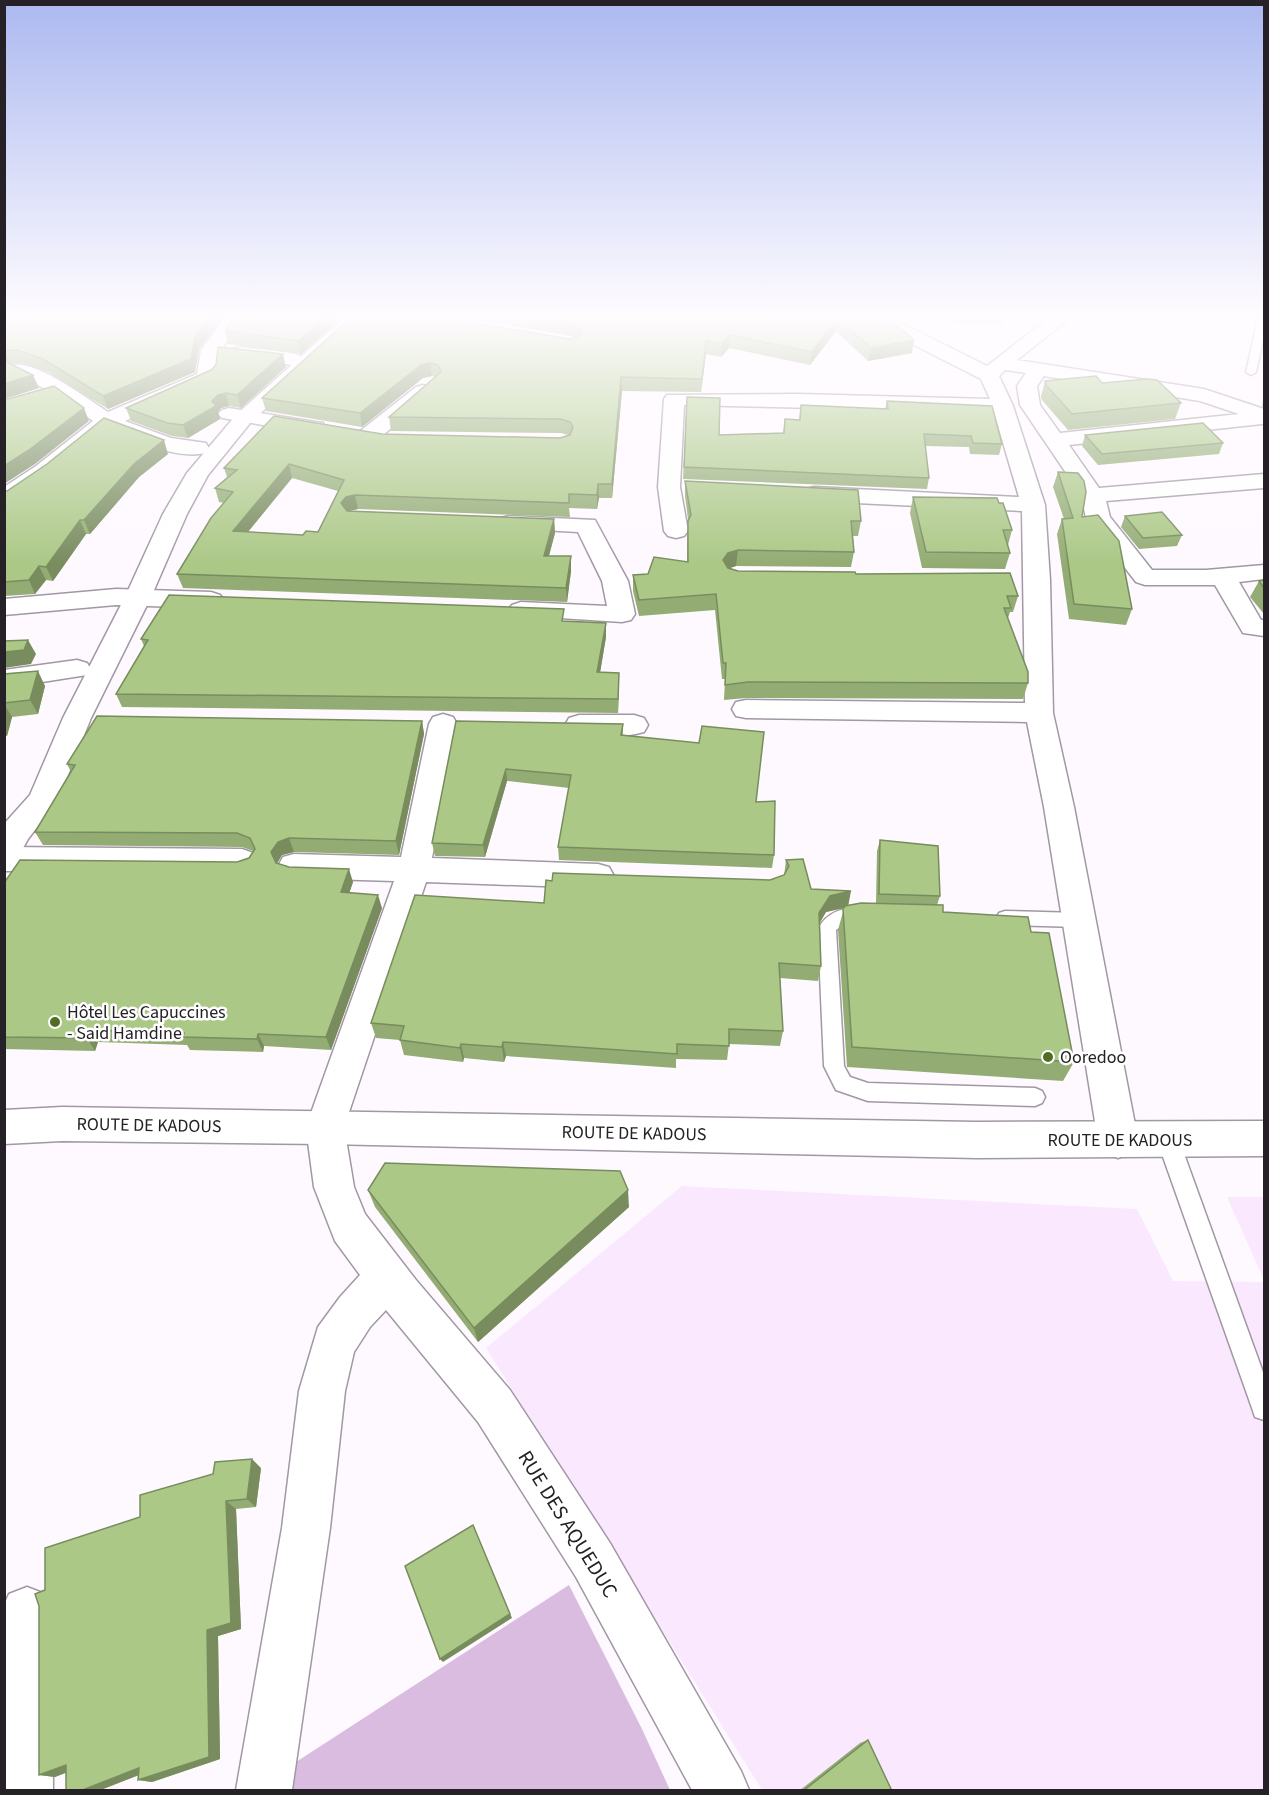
<svg xmlns="http://www.w3.org/2000/svg" width="1269" height="1795" viewBox="0 0 1269 1795" font-family="'Source Sans 3',sans-serif">
<style>
.built{fill:#fae9fe}
.green{fill:#dabce0}
.lines{fill:none;stroke-linecap:round;stroke-linejoin:round}
.service-casing{stroke:#a297a4;stroke-width:3}
.minor-casing{stroke:#a297a4;stroke-width:3}
.tertiary-casing{stroke:#a297a4;stroke-width:3}
.secondary-casing{stroke:#a297a4;stroke-width:3}
.service{fill:#fff;fill-rule:evenodd}
.minor{fill:#fff;fill-rule:evenodd}
.tertiary{fill:#fff;fill-rule:evenodd}
.secondary{fill:#fff;fill-rule:evenodd}
.wall{fill:#93ac73;fill-rule:evenodd}
.shaded-wall{fill:#788c5e}
.building{fill:#abc886;stroke:#788c5e;stroke-width:1.5;fill-rule:evenodd}
.poi-dot{fill:#516e22;stroke:#fff;stroke-width:2}
.labels{text-anchor:middle;stroke-width:5;stroke-linejoin:round;paint-order:stroke}
.poi-label{font-size:18px;fill:#252126;stroke:#fff;text-anchor:start}
.street-label{font-size:18px;fill:#252126;stroke:#fff}
.near-street-label{font-size:21px;fill:#252126;stroke:#fff}
</style>
<rect width="100%" height="100%" fill="#fef9ff"/>
<g class="built">
<path d="M682,1186l455,23 36,72 91,1v508h-502l-276,-442z"/>
<path d="M1227,1197h37v83z"/>
</g>
<path class="green" d="M569,1585l73,144 28,61h-377l3,-28z"/>
<g class="lines">
<g class="service-casing">
<g id="service">
<path d="M1259,314h5v21l-8,37 -5,3 -5,-3z"/>
<path d="M864,907l6,2 3,5 -3,5 -23,3 -11,8 8,136 6,11 18,6 167,5 7,3 3,6 -3,6 -7,3 -167,-5 -32,-11 -12,-24 -6,-137c9,-18 27,-22 46,-22z"/>
<path d="M1005,911l74,2 6,2 3,5 -3,5 -6,2 -74,-2 -6,-2 -3,-5 3,-5z"/>
<path d="M1168,1130l8,3 3,7 85,235v45l-9,-3 -3,-9 -95,-268 3,-7z"/>
</g>
</g>
<g class="minor-casing">
<g id="minor">
<path d="M228,314h19l-26,36 -4,27 -3,4 -89,40 46,17 35,5 3,5 -3,5c-32,7 -69,-13 -97,-24l-57,47 -40,27 -8,2v-18l32,-21 57,-45 -37,-27 -44,-21 -3,-4 3,-4c23,-6 76,34 96,47l89,-38 4,-24z"/>
<path d="M859,314h24l104,52 67,-52h21l-58,46 187,29 60,20v15h-2l-193,21 30,43 165,-14v14l-158,13 4,16 42,53h54l58,-5v14l-25,3 22,38h3v16l-21,-3 -28,-48h-70l-9,-3 -50,-64 -5,-23 -61,-90 -3,-19 9,-13 -21,-3 -6,6 14,30 32,99 5,75 3,133 21,94 64,333 -6,12 -14,6 -14,-6 -6,-12 -54,-333 -17,-85 -281,-4 -10,-2 -4,-7 4,-7 10,-2 279,3 -3,-192 -208,-10 -8,-2 -3,-5 3,-5 8,-2 205,10 -25,-85 -310,-7 -4,82 8,44 -4,5 -8,2 -8,-2 -4,-5 -6,-44 6,-88 3,-4 132,-1 191,5 -9,-20 -120,-61zM1044,376l156,25 39,13 -179,19 -20,-28 -3,-19z"/>
<path d="M240,347l52,6 7,2 3,4 -3,4 -7,2 -59,-8 -3,-4 3,-4z"/>
<path d="M423,385l7,2 3,4 -3,4 -55,47 -8,1 -8,-1 -3,-5 3,-5 57,-45z"/>
<path d="M229,408l86,14 8,1 3,5 -3,5 -8,1 -93,-16 -4,-4 4,-4z"/>
<path d="M509,516l86,4 33,61 7,33 -4,6 -9,2 -110,-7 -4,-5 4,-5 9,-3 86,4 -5,-25 -24,-49 -77,-4 -4,-5 4,-5z"/>
<path d="M116,589l95,3 9,3 4,5 -4,5 -9,3 -95,-3 -112,10v-16z"/>
<path d="M77,660l10,3 4,6 -4,6 -83,13v-18z"/>
<path d="M443,714l10,3 4,7 -25,134 166,6 11,3 5,9 -5,9 -11,3 -172,-6 -82,245 10,60 11,27 51,66 94,110 100,153 131,228 8,19h-57l-116,-213 -98,-155 -92,-112 -16,17 -16,25 -9,39 -15,137 -38,262h-56l46,-262 17,-137 19,-64 22,-30 20,-22 -25,-34 -21,-54 -8,-60 88,-246 -100,-3 -11,-3 -5,-9 5,-9 11,-3 107,3 28,-133 4,-7z"/>
<path d="M579,715h55l10,3 4,7 -4,7c-21,6 -54,6 -75,0l-4,-7 4,-7z"/>
<path d="M4,847l238,2 11,4 5,8 -5,8 -11,4 -238,-2z"/>
<path d="M27,1587l18,7 7,18 1,178h-49v-185l5,-11z"/>
</g>
</g>
<g class="tertiary-casing">
<path id="tertiary" d="M348,314h20l-117,108 -43,53 -21,39 -36,83 -60,121 -33,82 -30,39 -13,24 -11,4v-43l26,-29 33,-77 62,-121 38,-83 24,-41 50,-59z"/>
</g>
<g class="secondary-casing">
<path id="secondary" d="M62,1107l915,15 287,-1v35l-287,2 -652,-14 -263,-3 -58,3v-34z"/>
</g>
<use href="#service" class="service"/>
<use href="#minor" class="minor"/>
<use href="#tertiary" class="tertiary"/>
<use href="#secondary" class="secondary"/>
</g>
<g class="wall">
<path d="M32,314h194l-27,35 -4,23 -87,37 -60,-37 -26,-9 -12,1 29,24 -35,11v-75z"/>
<path d="M237,314h108l-44,40 -73,-10 -3,-13z"/>
<path d="M355,314l214,25 7,-1 -5,-2 -125,-22h333l6,1 91,-1 36,39 -44,8 -32,-30 -26,34 -81,-17 -8,9 -15,-3 -5,38 -79,-1 -10,107h-13l-2,11 -28,-1 1,9 -212,-8 -9,2 205,8 1,14 -6,23 22,15 -4,31 -384,-14 -6,-14 47,-71 -5,-1 -4,-14 12,-11 -3,-9 158,-34 178,4 8,-3 -7,-2 -170,-2 -2,-14 46,-40 -3,-1 -9,2 -61,49 -96,-16 -4,-13zM292,478l46,13 -20,41 -15,3 -55,-3z"/>
<path d="M948,314h56l-3,11 -47,-3z"/>
<path d="M286,367l-45,41 -12,-2 -8,2 -3,4 2,7 -32,19 -16,-2 -41,-15 -5,-13z"/>
<path d="M1045,381l57,2 79,20 -6,16 -107,11 -26,-30 -1,-4z"/>
<path d="M1264,392v16l-2,-2z"/>
<path d="M687,397l32,38 64,-2 2,-14 14,1 2,-15 84,4 2,-8 115,43 -3,11 -29,-1 -1,-7 -44,-1 4,32 -2,11 -244,-10z"/>
<path d="M1085,435l138,8 -4,11 -121,11 -16,-19z"/>
<path d="M168,454l-29,23 -49,57h-4l-33,47 -7,-1 -11,14 -31,2v-105z"/>
<path d="M1058,472l74,137 -6,16 -57,-6 -12,-85 5,-15h2l-11,-32z"/>
<path d="M685,481l176,40 -3,15h-5l1,16 -3,15 -115,-1 -6,2 8,3 118,3 162,22 -5,16h-3l-2,6 20,65 -5,16 -277,-1 -22,2 1,-21h-3l-7,-69 -76,6 -6,-25v-16l15,-1 39,-12v-26l1,-17 -3,-23z"/>
<path d="M913,497l86,6 13,27 -4,15 2,8 -5,16 -83,-1 -12,-55z"/>
<path d="M1125,516l57,19 -5,11 -38,3 -18,-22z"/>
<path d="M1264,580v34l-14,-17 9,-16z"/>
<path d="M565,621l41,16 -6,35 19,1 -1,40 -496,-6 -6,-13 28,-48 -3,-7z"/>
<path d="M4,674l41,12 -7,28 -26,3 -5,19h-3z"/>
<path d="M422,721l2,13 -25,121 -105,-3 -12,3 -5,8 12,4 64,15 -4,11 33,15 -51,142 -67,-4 -1,6 -73,-2 -3,-5 -89,-3 -3,9 -91,-2v-166l233,-21 12,-4 4,-7 -11,-4 -199,-2 -8,-13 36,-60 -4,-8z"/>
<path d="M456,721l167,3v12l76,7 57,59 18,53 -2,13 -213,-8 -1,-13 11,-59 -62,-7 -22,76 -50,-1 -3,-13z"/>
<path d="M880,840l60,56 -3,9 6,7 88,20 43,130 -11,19 -216,-14 -9,-137 6,-22 -18,4 -6,11 1,43 -3,15 -38,-3 3,53 -3,15 -51,-2 -2,16 -51,-1v9l-170,-12 -2,6 -40,-4 -1,4 -59,-7 -4,-15 -24,-2 -5,-15 173,-120 8,-22 218,-1 14,-4 2,-16 25,29 37,17 28,-3 1,-52z"/>
<path d="M368,1190l261,17 -151,135 -103,-135z"/>
<path d="M261,1468l-5,39 -20,2 5,120 -23,7 2,123 -68,23 -14,-2v-5l-40,16h-32v-19l-11,5 -16,-2 6,-185 95,-73z"/>
<path d="M868,1740l24,51h-93l61,-48z"/>
</g>
<g class="shaded-wall">
<path d="M213,314h13l-27,35 -4,23 -87,37 -5,-13 92,-60z"/>
<path d="M328,314h17l-44,40 -3,-13z"/>
<path d="M838,319l-2,12 -26,34 1,-13z"/>
<path d="M730,335l-1,13 -8,9 1,-13z"/>
<path d="M914,340l-2,13 -44,8 3,-13z"/>
<path d="M706,341v13l-5,38 1,-13z"/>
<path d="M5,351l5,13h-6z"/>
<path d="M283,354l3,13 -45,41 -4,-13z"/>
<path d="M430,363l2,13 -9,2 -61,49 -2,-14 61,-48z"/>
<path d="M33,375l6,13 -35,11v-15z"/>
<path d="M621,377l1,14 -10,107v-14z"/>
<path d="M226,393l3,13 -8,2 -3,4 2,7 -32,19 -5,-13 29,-24 6,-6z"/>
<path d="M84,408l5,13 -54,43 -31,20v-18z"/>
<path d="M164,440l4,14 -29,23 -49,57 -6,-14 50,-56z"/>
<path d="M289,464l3,14 -55,67 -4,-14z"/>
<path d="M598,484l1,14 -2,11v-14z"/>
<path d="M355,495l3,14 -9,2 -5,6 -3,-14 5,-6z"/>
<path d="M554,519l1,14 -10,37 -1,-14z"/>
<path d="M80,520l6,14 -33,47 -7,-14z"/>
<path d="M738,550l-2,16 -9,3 -4,-9 5,-7z"/>
<path d="M571,556v15l-4,31 -1,-14z"/>
<path d="M39,566l7,14 -11,14 -6,-14z"/>
<path d="M606,623v14l-8,48 -1,-13z"/>
<path d="M28,640l8,14 -5,10 -27,4v-16z"/>
<path d="M38,671l7,15 -7,28 -8,-14z"/>
<path d="M619,673v13l-1,27v-14z"/>
<path d="M4,704l8,13 -5,19 -3,-4z"/>
<path d="M422,721l2,13 -25,121 -3,-14z"/>
<path d="M506,769l1,12 -22,76 -2,-12z"/>
<path d="M289,838l5,14 -12,3 -6,10 -5,-13 7,-10z"/>
<path d="M349,869l4,13 -8,24 -4,-14z"/>
<path d="M851,891l-3,16 -22,5 -10,16 3,-15 11,-17z"/>
<path d="M378,895l4,13 -51,142 -5,-13z"/>
<path d="M90,1030l8,12 -3,9 -8,-13z"/>
<path d="M258,1034l6,12 -1,6 -6,-13z"/>
<path d="M503,1042l3,14 -2,6 -2,-15z"/>
<path d="M461,1044l3,14 -1,4 -3,-14z"/>
<path d="M628,1190l1,17 -151,135 -4,-14z"/>
<path d="M252,1459l9,9 -5,39 -9,-8z"/>
<path d="M226,1501l10,8 5,120 -23,7 2,123 -68,23 -14,-2 69,-150z"/>
<path d="M473,1525l39,93 -69,44 -3,-3z"/>
<path d="M66,1765l15,2 -26,10 -16,-2z"/>
<path d="M139,1768l13,2 -54,21h-18z"/>
</g>
<g class="building">
<path d="M32,314h181l-18,22 -4,23 -88,37 -60,-37 -26,-9 -13,1v-27z"/>
<path d="M237,314h91l-30,27 -73,-10z"/>
<path d="M355,314h68l146,25 8,-2 5,-6 -4,-5 -8,-3 -52,-9h261l6,1 5,-1h86l19,10 19,16 -43,8 -33,-29 -27,33 -81,-17 -8,9 -16,-3 -4,38 -81,-2 -9,107h-14l-1,11 -28,-1v9l-214,-8 -9,2 -5,6 6,8 207,8 -10,37h27l-5,32 -389,-14 34,-56 22,-26 -18,-4 22,-18 -13,-2 50,-52 108,18 178,4 10,-3 3,-8 -3,-5 -10,-3 -171,-2 52,-45 -3,-7 -8,-2 -9,2 -61,48 -98,-15zM289,464l55,16 -26,52 -12,-1 -3,4 -70,-4z"/>
<path d="M218,347l65,7 -46,41 -11,-2 -8,2 -6,6 4,5 -33,19 -16,-2 -41,-15 85,-38 5,-5z"/>
<path d="M4,361h1l28,14 -29,9z"/>
<path d="M1096,376l6,7 46,-4 9,1 24,23 -109,11 -26,-29 -1,-4z"/>
<path d="M54,386l30,22 -55,42 -25,16v-66z"/>
<path d="M687,397l33,1 -1,37 65,-2 1,-14 15,1 1,-15 87,4 -1,-8 105,5 10,38 -29,-1 -2,-7 -47,-2 5,44 -245,-11z"/>
<path d="M104,418l60,22 -30,24 -50,56h-4l-34,47 -7,-1 -10,14 -25,2v-91h3l40,-27z"/>
<path d="M1203,423l20,20 -121,11 -17,-19z"/>
<path d="M1058,472l20,1 6,8 2,11 -4,25 16,-2 21,26 13,68 -58,-5 -12,-85 11,-1z"/>
<path d="M685,481l173,9 3,31h-10l3,31 -116,-2 -10,3 -5,7 5,8 10,3 117,1 1,2 154,-1 8,23h-11l4,12h-7l24,64v11l-280,-1 -23,3 1,-22h-3l-7,-69 -77,6 -6,-25 15,-1 6,-17 34,5v-41l3,-6z"/>
<path d="M913,497l84,1 2,5h4l9,27h-9l7,23 -84,-1z"/>
<path d="M1162,512l20,23 -39,3 -18,-22z"/>
<path d="M1264,580v8l-5,-7z"/>
<path d="M169,595l395,14 -2,12 44,2 -9,49 22,1 -1,26 -502,-5 32,-54 -7,-1z"/>
<path d="M28,640l-4,10 -20,2v-11z"/>
<path d="M38,671l-8,29 -26,3v-29z"/>
<path d="M97,716l325,5 -26,120 -107,-3 -11,4 -7,10 5,11 13,4 60,2 -8,23 37,3 -52,142 -68,-3 -1,5 -74,-2 1,-4 -94,-3 -3,8 -83,-1v-154l16,-23 217,2 12,-4 6,-9 -5,-11 -13,-5 -202,-1 40,-67 -8,-1z"/>
<path d="M456,721l167,3 -2,11 78,8 3,-17 62,6 -8,70 19,-1 -1,54 -216,-8 13,-72 -65,-6 -23,76 -51,-2z"/>
<path d="M880,840l58,6 2,50 -61,-2z"/>
<path d="M803,859l8,30 40,2 -21,5 -11,17 2,53 -42,-3 4,68 -54,-2v17l-52,-2v10l-174,-12 -1,5 -41,-3 -1,4 -60,-8 4,-14 -33,-3 44,-128 129,8 2,-23 6,1 1,-8 217,7 14,-5 5,-9 -3,-6z"/>
<path d="M861,903l82,2v7l85,5 3,15 18,1 25,129 -222,-15 -9,-138 2,-3z"/>
<path d="M385,1163l235,8 8,19 -154,138 -106,-138z"/>
<path d="M252,1459l-5,40 -21,2 5,122 -24,7 2,127 -71,23 1,-12 -59,23h-14v-26l-27,10v-169l-4,-12 10,-4v-42l95,-31v-22l73,-21 2,-12z"/>
<path d="M473,1525l37,89 -70,45 -35,-93z"/>
<path d="M868,1740l24,51h-89z"/>
</g>
<linearGradient id="sky" x2="0" y2="1"><stop stop-color="#acb9f0"/><stop offset="0.56" stop-color="#fffcff"/><stop offset="1" stop-color="#fffcff" stop-opacity="0"/></linearGradient>
<rect width="1269" height="565" fill="url(#sky)"/>
<g class="poi-dot">
<circle cx="55" cy="1022" r="6"/>
<circle cx="1048" cy="1057" r="6"/>
</g>
<g class="labels">
<g class="poi-label">
<text x="67" y="1018">Hôtel Les Capuccines<tspan x="67" dy="21">- Said Hamdine</tspan></text>
<text x="1060" y="1063">Ooredoo</text>
</g>
<g class="street-label">
<text transform="translate(149 1125) rotate(1)" y="6">ROUTE DE KADOUS</text>
<text transform="translate(634 1133) rotate(1)" y="6">ROUTE DE KADOUS</text>
<text x="1120" y="1146">ROUTE DE KADOUS</text>
</g>
<g class="near-street-label">
<text transform="translate(568 1524) rotate(58)" y="7">RUE DES AQUEDUC</text>
</g>
</g>
<rect width="1269" height="1795" fill="none" stroke="#252126" stroke-width="12"/>
</svg>
